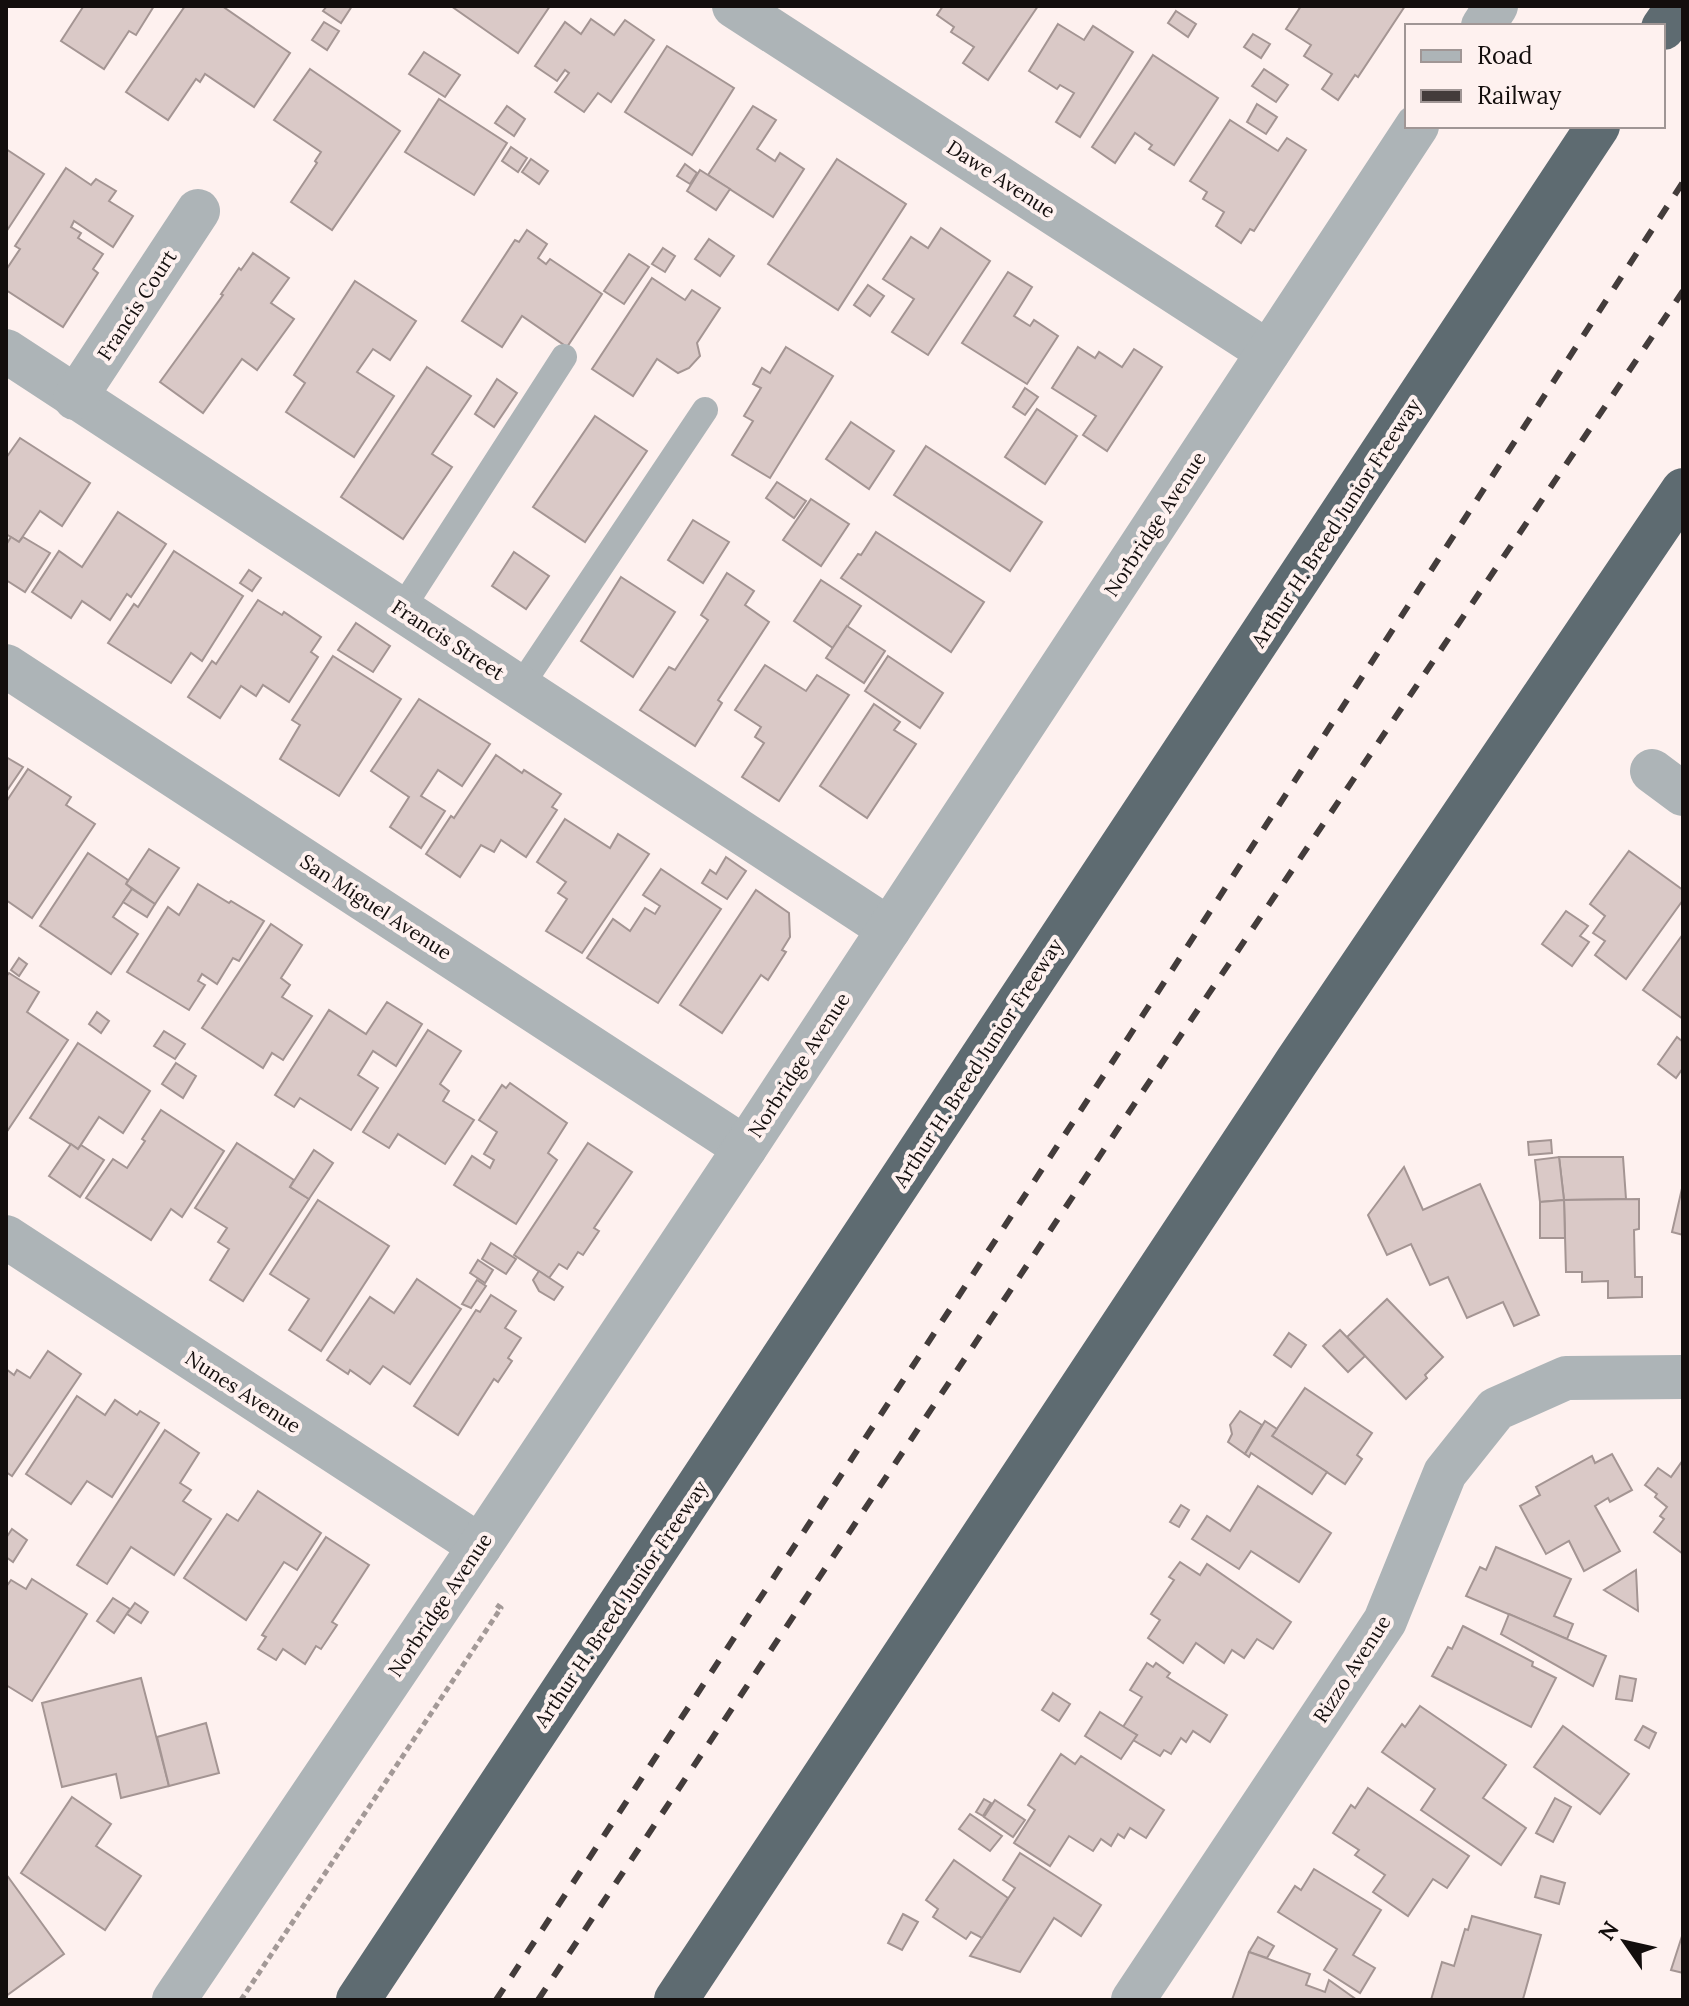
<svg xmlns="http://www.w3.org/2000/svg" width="1689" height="2006" viewBox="0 0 1689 2006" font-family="Lora,serif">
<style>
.building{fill:#dac9c7;stroke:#a49593;stroke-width:2}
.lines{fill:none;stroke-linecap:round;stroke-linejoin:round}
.path{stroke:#a39997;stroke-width:5;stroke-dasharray:6 4;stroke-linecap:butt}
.service{stroke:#adb4b7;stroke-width:26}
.minor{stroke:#adb4b7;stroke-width:44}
.tertiary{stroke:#adb4b7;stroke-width:44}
.motorway{stroke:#5e6b71;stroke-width:44}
.rail{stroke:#433c3b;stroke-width:6;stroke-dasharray:14 14;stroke-linecap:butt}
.labels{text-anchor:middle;stroke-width:8;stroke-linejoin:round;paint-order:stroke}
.street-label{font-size:20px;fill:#130e0d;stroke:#fef1ef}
</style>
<rect width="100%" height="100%" fill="#fef1ef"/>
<g class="building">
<path d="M81,6h73l-18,29 -7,-4 -25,38 -43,-28 22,-34z"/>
<path d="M185,6h37l68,47 -36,54 -49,-33 -5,8 -4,-3 -28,41 -42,-28z"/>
<path d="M327,6h25l-11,17 -18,-12z"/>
<path d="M451,6h99l-32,47z"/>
<path d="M943,6h95l-50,74 -25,-17 11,-16 -23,-15 3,-5 -17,-12z"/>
<path d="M1301,6h104l-47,71 -3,-2 -17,25 -16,-11 10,-15 -28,-18 7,-11 -25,-16z"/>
<path d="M1176,11l20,13 -8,13 -20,-14z"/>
<path d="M591,19l23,16 11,-15 29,20 -43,62 -13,-9 -14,19 -29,-20 14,-19 -4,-3 -8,11 -22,-15 30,-44 16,12z"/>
<path d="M324,22l15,9 -12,19 -15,-10z"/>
<path d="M1058,24l26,16 9,-14 40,26 -53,85 -24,-15 18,-29 -14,-8 -3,4 -28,-18z"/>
<path d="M1253,34l17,10 -9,14 -17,-11z"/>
<path d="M667,46l67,42 -42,67 -67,-43z"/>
<path d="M424,52l36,23 -15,22 -36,-23z"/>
<path d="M1153,55l65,43 -44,67 -25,-16 3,-4 -17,-12 -20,30 -23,-16z"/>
<path d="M310,69l90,62 -68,99 -41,-28 26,-39 -2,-2 6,-9 -47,-32z"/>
<path d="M1264,69l24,16 -12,17 -24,-16z"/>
<path d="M439,99l68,44 -33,52 -69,-43z"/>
<path d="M1257,104l20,13 -11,17 -19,-12z"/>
<path d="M507,106l18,13 -11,17 -19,-13z"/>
<path d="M753,106l23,14 -19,29 18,12 5,-8 24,16 -31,48 -65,-42z"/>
<path d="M1230,120l48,31 9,-13 19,12 -52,81 -4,-2 -9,14 -25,-17 8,-14 -21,-13 4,-7 -17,-11z"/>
<path d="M511,147l16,11 -9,14 -16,-11z"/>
<path d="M6,149l38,25 -38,58z"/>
<path d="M531,159l17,12 -9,13 -17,-12z"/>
<path d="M837,159l69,45 -68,106 -70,-46z"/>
<path d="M685,164l12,9 -7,11 -13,-8z"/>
<path d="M66,168l25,17 5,-6 20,12 -7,10 24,15 -20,31 -39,-26 -3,6 10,6 -3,5 25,16 -10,15 5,4 -35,54 -57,-37 1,-8 -1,-12 14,-21 -5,-3z"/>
<path d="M700,170l30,19 -14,21 -29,-19z"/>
<path d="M941,228l49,33 -62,94 -36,-23 22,-33 -31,-20 28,-42 17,11z"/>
<path d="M527,230l20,14 -9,14 8,6 4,-5 52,35 -35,53 -45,-31 -20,31 -40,-26 53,-81 4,2z"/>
<path d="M709,239l25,17 -14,20 -25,-17z"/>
<path d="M663,248l12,8 -10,16 -13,-8z"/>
<path d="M253,253l36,25 -18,25 23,16 -37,51 -15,-11 -39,54 -43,-31 63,-87 -2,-1 18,-26 2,2z"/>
<path d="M629,254l20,13 -25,37 -20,-13z"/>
<path d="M1008,272l24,15 -18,29 16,10 4,-6 24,16 -31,48 -65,-41z"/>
<path d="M652,278l33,22 7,-10 28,18 -23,35 3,13 -11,12 -11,5 -21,-14 -24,37 -41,-27z"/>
<path d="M355,281l61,40 -26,39 -17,-11 -16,23 37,24 -40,61 -68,-45 19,-29 -11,-8z"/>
<path d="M868,285l16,11 -14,20 -16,-11z"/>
<path d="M786,347l47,29 -63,102 -38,-23 21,-34 -9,-5 17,-28 -8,-4 9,-16 8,5z"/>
<path d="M1078,347l17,11 4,-6 23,15 12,-18 28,18 -55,84 -24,-16 13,-19 -44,-28z"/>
<path d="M427,367l44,29 -39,58 20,13 -49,72 -62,-42z"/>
<path d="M497,379l20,14 -23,34 -19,-13z"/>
<path d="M1025,388l13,9 -13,18 -12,-8z"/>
<path d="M1037,409l40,27 -32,48 -40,-27z"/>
<path d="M595,416l52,35 -62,91 -52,-35z"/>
<path d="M851,422l43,29 -25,38 -43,-30z"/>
<path d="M20,438l70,45 -28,43 -22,-15 -21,31 -13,-8v-76z"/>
<path d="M926,446l116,76 -32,49 -116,-76z"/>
<path d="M777,482l29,19 -12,17 -28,-20z"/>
<path d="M811,499l38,25 -28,42 -38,-26z"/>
<path d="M118,512l48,32 -35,53 -4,-3 -17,26 -28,-19 -11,17 -39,-26 27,-41 23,16z"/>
<path d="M693,520l36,22 -26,41 -35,-23z"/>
<path d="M876,532l108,70 -33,50 -110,-74 17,-24 3,1z"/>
<path d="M11,537l8,5 4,-5 27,16 -25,39 -19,-12v-35z"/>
<path d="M174,551l69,45 -41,65 -11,-8 -20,30 -63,-40 26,-39 4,3z"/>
<path d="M514,552l35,24 -23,33 -34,-23z"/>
<path d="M249,570l12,8 -9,13 -12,-8z"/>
<path d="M727,573l27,18 -9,14 24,17 -51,78 4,3 -27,43 -55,-36 29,-43 6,3 33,-50 -7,-5z"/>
<path d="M621,577l54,35 -42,65 -52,-36z"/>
<path d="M821,580l40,26 -28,42 -39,-27z"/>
<path d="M258,600l24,15 2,-3 37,25 -10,15 7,5 -29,45 -26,-17 -7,11 -15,-10 -21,32 -32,-21 24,-36 4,3z"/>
<path d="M356,623l34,23 -17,26 -35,-22z"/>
<path d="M847,626l38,25 -21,32 -38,-25z"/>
<path d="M333,656l68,43 -62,97 -59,-37 20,-34 -8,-5z"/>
<path d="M888,656l55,37 -23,35 -55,-37z"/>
<path d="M765,665l41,26 11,-16 32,20 -70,106 -37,-24 22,-34 -9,-6 6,-10 -26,-17z"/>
<path d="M419,699l71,45 -28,42 -24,-16 -17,26 24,15 -24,37 -31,-21 19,-30 -38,-26z"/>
<path d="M874,704l26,18 -6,8 22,14 -49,74 -47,-32z"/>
<path d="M496,755l26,18 2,-3 37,24 -9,13 5,3 -31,47 -25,-17 -7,12 -13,-7 -21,32 -34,-23 25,-38 3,2z"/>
<path d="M6,757l17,10 -17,25z"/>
<path d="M28,769l43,28 -5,8 29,19 -63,94 -26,-18v-98z"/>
<path d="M565,819l45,29 8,-14 31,20 -67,99 -36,-22 21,-32 -9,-6 8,-11 -29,-20z"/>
<path d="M149,849l30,19 -24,36 -29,-20z"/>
<path d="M1629,851l54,39v10l-57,79 -31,-24 10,-14 -12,-8 12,-17 -15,-12z"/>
<path d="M88,853l40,27 -2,4 6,5 -19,28 25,17 -27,40 -71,-48z"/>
<path d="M726,857l20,14 -19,28 -25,-16 8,-13 6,4z"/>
<path d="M661,869l60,40 -63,94 -71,-45 26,-39 17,12 15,-23 10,6 5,-8 -17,-11z"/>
<path d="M198,884l31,19 2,-2 33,20 -25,40 -6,-3 -16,26 -15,-10 -4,7 7,4 -16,25 -62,-38 41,-65 11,8z"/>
<path d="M132,889l23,15 -8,13 -24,-15z"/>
<path d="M756,890l33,23 1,24 -8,13 4,2 -18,28 -7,-5 -39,58 -42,-28z"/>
<path d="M1566,911l22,15 -8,10 9,6 -17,24 -30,-22z"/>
<path d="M271,924l31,21 -21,33 9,7 -8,12 30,19 -29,44 -11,-7 -9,15 -61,-40z"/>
<path d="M1683,934v85l-40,-29z"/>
<path d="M19,958l8,6 -8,12 -8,-6z"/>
<path d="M9,973l30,19 -12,20 41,28 -62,93v-156z"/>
<path d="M387,1002l35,22 -26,42 -23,-15 -15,24 20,13 -27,42 -51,-32 -6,9 -19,-12 54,-85 37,24z"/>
<path d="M97,1012l12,9 -8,12 -12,-9z"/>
<path d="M428,1030l33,21 -21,33 9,7 -6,10 31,19 -29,44 -47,-30 -9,14 -26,-16z"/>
<path d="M164,1031l21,13 -10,15 -21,-13z"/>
<path d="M1677,1037l6,5v26l-7,10 -18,-14z"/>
<path d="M78,1043l72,48 -27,42 -24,-16 -21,32 -48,-31z"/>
<path d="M176,1063l20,13 -13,22 -21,-14z"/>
<path d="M510,1083l57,40 -19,30 9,7 -41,64 -62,-39 18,-29 18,12 4,-8 -10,-6 13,-22 -18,-12 23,-35 4,3z"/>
<path d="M161,1110l63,41 -42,66 -11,-8 -20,31 -65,-42 27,-39 14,9 18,-27 -3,-2z"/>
<path d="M1551,1140l1,13 -23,2 -1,-13z"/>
<path d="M237,1143l57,37 -4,7 19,12 -66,102 -33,-21 19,-31 -11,-7 9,-14 -32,-20z"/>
<path d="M588,1143l44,29 -38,56 5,3 -16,24 -5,-3 -11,17 -8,-5 -10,14 -35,-23z"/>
<path d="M71,1144l7,5 3,-4 23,15 -24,37 -31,-21z"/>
<path d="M314,1150l19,13 -24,36 -19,-12z"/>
<path d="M1559,1157h64l3,42 -62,1z"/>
<path d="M1559,1157l5,43 -24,2 -5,-42z"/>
<path d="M1404,1167l19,43 57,-26 59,131 -25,11 -11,-24 -36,16 -19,-41 -18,8 -19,-41 -24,11 -19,-40z"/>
<path d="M1683,1184v51l-11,-3z"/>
<path d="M1639,1199v30l-5,1 1,47h7v20l-34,1v-17l-26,1v-10h-16l-2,-72z"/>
<path d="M318,1200l71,46 -68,105 -32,-21 20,-31 -39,-25z"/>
<path d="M1564,1200l1,38h-25v-36z"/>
<path d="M491,1243l25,16 -10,15 -24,-15z"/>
<path d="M478,1260l15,10 -8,13 -15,-10z"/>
<path d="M539,1271l24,16 -9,13 -15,-9 -6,-11z"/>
<path d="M417,1279l44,30 -51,75 -27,-18 -13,18 -20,-14 -2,4 -21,-14 43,-63 24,16z"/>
<path d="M477,1280l9,6 -15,22 -9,-4z"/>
<path d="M491,1295l25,16 -11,17 16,10 -13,20 4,3 -14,21 -4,-3 -36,56 -44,-29 62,-96 4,2z"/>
<path d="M1387,1299l56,58 -18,18 2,3 -21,21 -59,-62z"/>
<path d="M1340,1330l25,26 -17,16 -25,-26z"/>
<path d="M1289,1333l17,12 -15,22 -17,-12z"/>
<path d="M48,1351l33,23 -69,102 -6,-4v-103l8,6 3,-5 13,8z"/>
<path d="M1305,1388l67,45 -15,22 5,4 -17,25 -73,-48z"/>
<path d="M77,1396l28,19 10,-15 22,15 3,-4 19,12 -47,74 -25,-16 -16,23 -45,-30z"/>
<path d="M1240,1411l22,14 -17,29 -17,-12 4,-8 -2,-9z"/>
<path d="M1265,1421l12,8 -5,7 55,36 -15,22 -61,-41 -2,4 -4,-3z"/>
<path d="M165,1430l34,23 -19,30 11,7 -8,11 28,18 -37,56 -43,-28 -24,37 -30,-19z"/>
<path d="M1612,1454l20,36 -22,12 -2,-4 -13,8 25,45 -36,20 -15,-30 -23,13 -26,-48 20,-11 -4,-8 56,-31 3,7z"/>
<path d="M1683,1460v94l-29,-22 10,-13 -4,-3 7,-9 -12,-10 2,-3 -12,-9 13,-17 13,9z"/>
<path d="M1258,1486l73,47 -32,49 -48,-31 -12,18 -47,-30 15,-23 23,15z"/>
<path d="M258,1491l63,42 -24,37 -13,-8 -38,58 -62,-42 43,-64 11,7z"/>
<path d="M1181,1505l8,5 -10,17 -9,-5z"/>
<path d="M12,1529l15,11 -14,22 -7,-5v-19z"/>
<path d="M326,1537l43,28 -37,57 5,3 -16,24 -5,-3 -11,18 -22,-15 -7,11 -18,-11 8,-12 -4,-2z"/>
<path d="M1496,1547l75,32 -17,37 19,8 -6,15 -101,-43 14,-29 6,3z"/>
<path d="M1180,1562l20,13 7,-11 84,58 -18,27 -16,-10 -13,19 -12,-8 -8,13 -28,-20 -13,20 -35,-25 12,-18 -9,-6 23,-34 -5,-3z"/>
<path d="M1636,1570l2,41 -34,-21z"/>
<path d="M32,1579l55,35 -55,87 -26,-16v-98l5,-7 15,9z"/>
<path d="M113,1598l17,11 -16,24 -17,-12z"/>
<path d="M135,1603l13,9 -7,11 -14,-9z"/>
<path d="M1509,1614l97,42 -13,30 -92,-52z"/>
<path d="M1463,1626l70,36 -1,4 24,12 -25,49 -99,-51 16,-29 4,2z"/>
<path d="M1147,1663l6,4 3,-4 14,10 -3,4 60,38 -17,27 -17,-11 -7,11 -5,-4 -10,16 -7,-4 -4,6 -27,-16 4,-5 -14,-8 19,-30 -12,-7z"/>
<path d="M1620,1676l16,3 -4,22 -16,-2z"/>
<path d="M141,1678l28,108 -48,12 -5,-24 -54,13 -20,-84z"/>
<path d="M1053,1693l17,11 -11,17 -17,-11z"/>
<path d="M1420,1706l86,59 -23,33 43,30 -25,37 -80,-55 14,-21 -53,-37 20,-28 3,3z"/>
<path d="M1100,1712l37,23 -16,24 -36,-23z"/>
<path d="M206,1723l13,50 -50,13 -12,-49z"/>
<path d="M1563,1726l66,48 -29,40 -66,-47z"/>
<path d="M1643,1726l13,7 -7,15 -14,-8z"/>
<path d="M1061,1754l14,10 6,-8 83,54 -18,28 -16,-10 -6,10 -6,-4 -7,12 -10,-7 -8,12 -24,-15 -19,30 -36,-23 21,-33 -7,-5z"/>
<path d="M1368,1788l101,68 -22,32 -14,-9 -25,37 -35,-24 12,-17 -30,-20 4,-5 -26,-17 18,-28 4,3z"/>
<path d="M72,1797l39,27 -15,22 45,30 -36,54 -84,-57z"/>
<path d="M1555,1798l16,9 -18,35 -17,-9z"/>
<path d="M984,1799l7,4 -8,13 -7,-4z"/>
<path d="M995,1800l30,20 -12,17 -29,-20z"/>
<path d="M970,1814l32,22 -12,15 -31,-22z"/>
<path d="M1020,1853l81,52 -20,31 -27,-18 -34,54 -50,-16 45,-68 -12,-8z"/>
<path d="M954,1860l54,38 -26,40 -11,-6 -5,7 -33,-22 5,-8 -12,-9z"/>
<path d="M1314,1869l67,41 -28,45 22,13 -15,25 -36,-23 13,-21 -59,-37 17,-26 6,4z"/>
<path d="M6,1874l58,80 -58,42z"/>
<path d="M1541,1876l24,7 -6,21 -24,-7z"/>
<path d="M903,1914l15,8 -16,28 -14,-7z"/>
<path d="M1472,1916l69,19 -18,64 2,1h-94l11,-38 12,4 11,-37 3,1z"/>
<path d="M1683,1933v40l-12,-3z"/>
<path d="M1258,1937l16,9 -7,12 -18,-6z"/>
<path d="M1249,1952l61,22 -4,11 19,7 4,-12 28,20h-125z"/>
</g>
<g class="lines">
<path class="path" d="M241,2000l260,-392 -7,-5"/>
<g class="service">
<path d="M401,610l163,-253"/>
<path d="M520,687l185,-277"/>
</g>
<g class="minor">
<path d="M734,6l534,346"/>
<path d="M6,351l883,578"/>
<path d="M75,398l123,-187"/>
<path d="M6,666l739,482"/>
<path d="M1652,771l31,23"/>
<path d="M6,1237l474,309"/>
<path d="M1133,2000l252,-379 60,-148 51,-64 70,-31 117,-1"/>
</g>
<g class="tertiary">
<path d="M1483,26l13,-20"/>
<path d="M174,2000l306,-454 265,-398 672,-1022"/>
</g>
<g class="motorway">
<path d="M1663,28l15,-22"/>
<path d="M358,2000l1240,-1874"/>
<path d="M676,2000l621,-939 386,-571"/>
</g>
<g class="rail">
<path d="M496,2000l606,-922 581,-896"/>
<path d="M538,2000l599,-900 546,-809"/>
</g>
</g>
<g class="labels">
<g class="street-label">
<text transform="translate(1001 179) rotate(33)" y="7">Dawe Avenue</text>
<text transform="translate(137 305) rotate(-57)" y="7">Francis Court</text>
<text transform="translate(1336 523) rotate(-57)" y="7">Arthur H. Breed Junior Freeway</text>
<text transform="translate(1155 524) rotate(-57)" y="7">Norbridge Avenue</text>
<text transform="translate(448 640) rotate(33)" y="7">Francis Street</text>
<text transform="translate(376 907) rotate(33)" y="7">San Miguel Avenue</text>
<text transform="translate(978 1063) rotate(-57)" y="7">Arthur H. Breed Junior Freeway</text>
<text transform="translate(799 1065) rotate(-57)" y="7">Norbridge Avenue</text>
<text transform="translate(243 1392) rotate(33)" y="7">Nunes Avenue</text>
<text transform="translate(621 1604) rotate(-56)" y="7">Arthur H. Breed Junior Freeway</text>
<text transform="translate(440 1605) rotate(-56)" y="7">Norbridge Avenue</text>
<text transform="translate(1352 1669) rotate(-57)" y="7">Rizzo Avenue</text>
</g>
</g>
<rect width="1689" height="2006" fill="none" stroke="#130e0d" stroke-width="16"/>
<rect x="1405" y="24" width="260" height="104" fill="#fef1ef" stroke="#a09695" stroke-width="2"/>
<rect x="1421" y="50" width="40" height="12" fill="#adb4b7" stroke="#a09695" stroke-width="2"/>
<text x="1477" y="64" font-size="24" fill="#130e0d">Road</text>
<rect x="1421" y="90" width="40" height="12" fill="#433c3b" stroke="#a09695" stroke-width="2"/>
<text x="1477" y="104" font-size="24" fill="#130e0d">Railway</text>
<g transform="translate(1625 1942) rotate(304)" stroke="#fef1ef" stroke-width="6" paint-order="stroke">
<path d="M0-6L14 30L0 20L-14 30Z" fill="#130e0d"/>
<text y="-12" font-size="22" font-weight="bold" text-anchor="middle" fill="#130e0d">N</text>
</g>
</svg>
